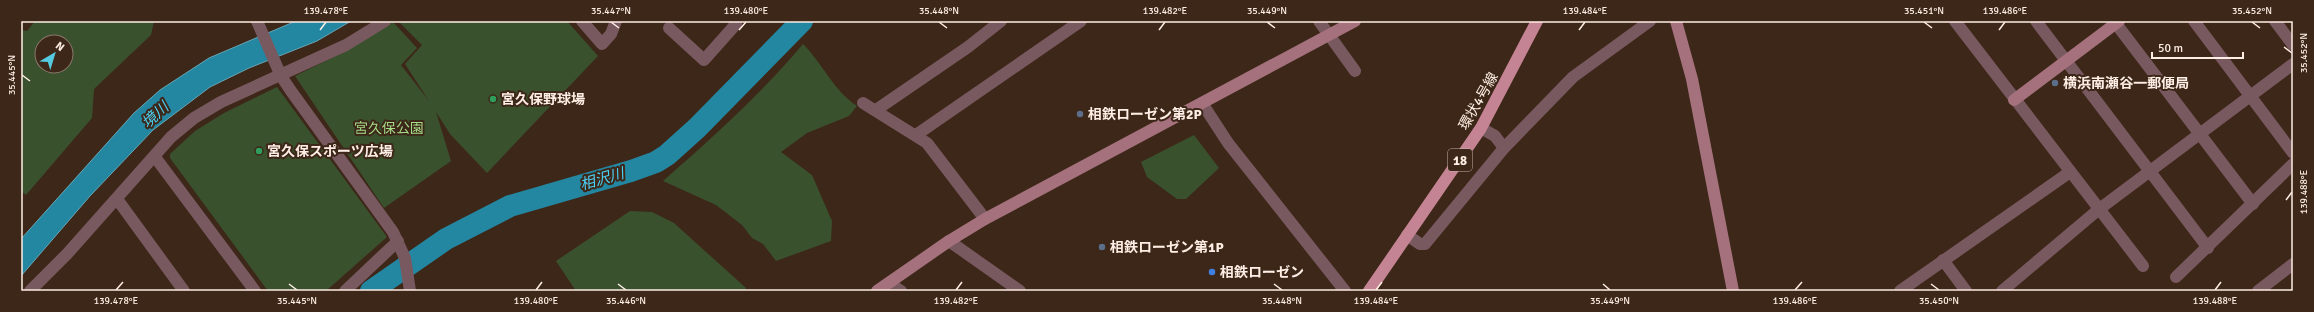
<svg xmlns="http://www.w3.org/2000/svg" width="2314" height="312" viewBox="0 0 2314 312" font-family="Signika,'Noto Sans JP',sans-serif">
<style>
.green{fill:#3a512e;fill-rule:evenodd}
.water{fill:#2487a2;stroke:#65a6b6}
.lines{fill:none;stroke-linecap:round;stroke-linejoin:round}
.river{stroke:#2487a2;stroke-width:22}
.street{stroke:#795960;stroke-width:12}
.secondary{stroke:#a4717d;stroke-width:12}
.primary{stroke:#c48493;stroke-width:12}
.ticks{fill:none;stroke:#feeee5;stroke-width:1.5}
.service-dot{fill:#5c6f8a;stroke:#3d2718;stroke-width:1.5}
.leisure-dot{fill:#2e9e5b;stroke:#3d2718;stroke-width:1.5}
.shop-dot{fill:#3f7fe0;stroke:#3d2718;stroke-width:1.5}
.labels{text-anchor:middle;stroke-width:4;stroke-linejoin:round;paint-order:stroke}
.shield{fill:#3d2718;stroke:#c4b2a8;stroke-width:1}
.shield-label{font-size:13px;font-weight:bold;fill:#feeee5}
.poi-label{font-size:14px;font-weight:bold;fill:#feeee5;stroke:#3d2718;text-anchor:start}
.street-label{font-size:14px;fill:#feeee5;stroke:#3d2718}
.park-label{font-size:14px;fill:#a4db87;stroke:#3d2718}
.water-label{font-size:15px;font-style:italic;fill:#4cd2f8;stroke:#3d2718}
.neatline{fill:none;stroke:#feeee5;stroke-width:1.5}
.ticks-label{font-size:10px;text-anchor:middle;fill:#feeee5}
</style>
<rect width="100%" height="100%" fill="#3d2718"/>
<g class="green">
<path d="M35,21h119l-3,14 -57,54 -2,29 -66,77 -5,-4v-161l6,1zM42,42h24v24h-24z"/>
<path d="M398,21h169l31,35 -111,117 -37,-39 -14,-22 15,49 -67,47 -89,-132 49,-24 49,-30 24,26 -16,17 28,36 -24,-37 17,-19z"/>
<path d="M803,44c20,20 30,46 54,62l-8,10 -42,17 -26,19 31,23 20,46 -1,20 -55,20 -13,-17 -11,-6 -10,-13 -26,-20 -53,-24c49,-43 97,-86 140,-137z"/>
<path d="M277,87l110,150 -61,54h-58l-98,-133v-4l25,-23 29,-18z"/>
<path d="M1194,135l25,33 -33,31h-9l-30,-22 -6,-15z"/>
<path d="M630,211l22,1 22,11 72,65 -1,3h-169l-20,-30z"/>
</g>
<path class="water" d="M296,21h55l-34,20 -68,27 -39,19 -57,43 -63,66 -69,80v-37l113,-126 26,-23 49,-32z"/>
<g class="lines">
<path class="river" d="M371,291l75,-52 64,-33 121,-35 25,-9 11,-7 30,-27 105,-107"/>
<g class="street">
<path d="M257,21l24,55 10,15 102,141 12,26 5,33"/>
<path d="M582,21l20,23 9,-10 5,-13"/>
<path d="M1319,21l36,50"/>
<path d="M1955,21l188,245"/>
<path d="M2036,21l172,227"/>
<path d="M2114,21l139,183"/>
<path d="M2194,21l99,132"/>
<path d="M2275,21l18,24"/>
<path d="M669,28l35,32 32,-36 -2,-3"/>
<path d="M863,103l64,40 58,76"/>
<path d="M1202,103l26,40 117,148"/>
<path d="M876,110l92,-63 33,-26"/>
<path d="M1481,128l14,8 9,12"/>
<path d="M916,135l165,-114"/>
<path d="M155,157l100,134"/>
<path d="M117,199l67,92"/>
<path d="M1407,235l13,9h5l79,-96 69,-71 77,-56"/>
<path d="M949,241l71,50"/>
<path d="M1943,260l23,31"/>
<path d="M2176,277l117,-113"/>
<path d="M889,283l12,8"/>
<path d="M30,291l37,-37 104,-117 23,-19 27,-16 125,-57 39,-24"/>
<path d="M345,291l53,-50"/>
<path d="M1900,291l170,-119"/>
<path d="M2002,291l96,-81 195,-146"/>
<path d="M2258,291l35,-27"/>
</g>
<g class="secondary">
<path d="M1676,21l16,58 41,212"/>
<path d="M2014,100l105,-79"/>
<path d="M877,291l72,-50 36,-22 370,-198"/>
</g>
<path class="primary" d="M1369,291l112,-163 56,-107"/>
</g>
<path class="ticks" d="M611,22l8,6M939,22l8,6M1267,22l8,6M1924,22l8,6M2252,22l8,6M320,30l6,-8M739,30l7,-8M1159,30l6,-8M1579,30l6,-8M1999,30l6,-8M2284,47l8,6M22,75l8,6M2286,200l6,-8M289,284l8,6M618,284l8,6M1274,284l8,6M1603,284l7,6M1931,284l8,6M116,290l7,-8M536,290l6,-8M956,290l6,-8M1376,290l6,-8M1795,290l7,-8M2215,290l6,-8"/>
<g class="service-dot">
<circle cx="2055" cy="83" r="4"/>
<circle cx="1080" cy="114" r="4"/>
<circle cx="1102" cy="247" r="4"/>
</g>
<g class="leisure-dot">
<circle cx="493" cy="99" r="4"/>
<circle cx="259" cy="151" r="4"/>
</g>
<circle class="shop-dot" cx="1212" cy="272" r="4"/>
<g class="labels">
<rect class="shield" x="1448" y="149" width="24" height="22" rx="3"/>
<g class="shield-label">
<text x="1460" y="165">18</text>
</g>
<g class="poi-label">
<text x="2063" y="88">横浜南瀬谷一郵便局</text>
<text x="501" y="104">宮久保野球場</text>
<text x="1088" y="119">相鉄ローゼン第2P</text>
<text x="267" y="156">宮久保スポーツ広場</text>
<text x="1110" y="252">相鉄ローゼン第1P</text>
<text x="1220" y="277">相鉄ローゼン</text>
</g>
<g class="street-label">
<text transform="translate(1478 101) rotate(-60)" y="5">環状4号線</text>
</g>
<g class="park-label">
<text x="389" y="133">宮久保公園</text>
</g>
<g class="water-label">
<text transform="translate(155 115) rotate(-43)" y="5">境川</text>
<text transform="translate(602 179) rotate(-16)" y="5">相沢川</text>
</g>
</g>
<rect width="2314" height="312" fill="none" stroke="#3d2718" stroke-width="44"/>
<g transform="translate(54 54) rotate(38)"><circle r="19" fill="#3d2718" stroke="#8a776a"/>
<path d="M0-3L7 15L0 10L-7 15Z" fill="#55cae0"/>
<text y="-6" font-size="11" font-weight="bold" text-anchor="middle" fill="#feeee5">N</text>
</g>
<path d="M2152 52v6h91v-6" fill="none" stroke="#feeee5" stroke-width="2"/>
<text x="2158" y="52" font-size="12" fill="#feeee5" stroke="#3d2718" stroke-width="3" paint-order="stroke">50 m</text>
<rect x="22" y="22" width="2270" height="268" class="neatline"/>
<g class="ticks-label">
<text x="326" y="14">139.478°E</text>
<text x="611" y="14">35.447°N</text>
<text x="746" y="14">139.480°E</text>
<text x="939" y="14">35.448°N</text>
<text x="1165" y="14">139.482°E</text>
<text x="1267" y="14">35.449°N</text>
<text x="1585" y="14">139.484°E</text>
<text x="1924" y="14">35.451°N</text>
<text x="2005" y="14">139.486°E</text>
<text x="2252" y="14">35.452°N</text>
<text transform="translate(2303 53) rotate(-90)" y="4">35.452°N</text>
<text transform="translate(11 75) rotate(-90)" y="4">35.445°N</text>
<text transform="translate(2303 192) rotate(-90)" y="4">139.488°E</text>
<text x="116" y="304">139.478°E</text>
<text x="297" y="304">35.445°N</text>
<text x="536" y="304">139.480°E</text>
<text x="626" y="304">35.446°N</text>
<text x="956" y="304">139.482°E</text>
<text x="1282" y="304">35.448°N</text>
<text x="1376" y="304">139.484°E</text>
<text x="1610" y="304">35.449°N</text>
<text x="1795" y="304">139.486°E</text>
<text x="1939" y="304">35.450°N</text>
<text x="2215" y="304">139.488°E</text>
</g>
</svg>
